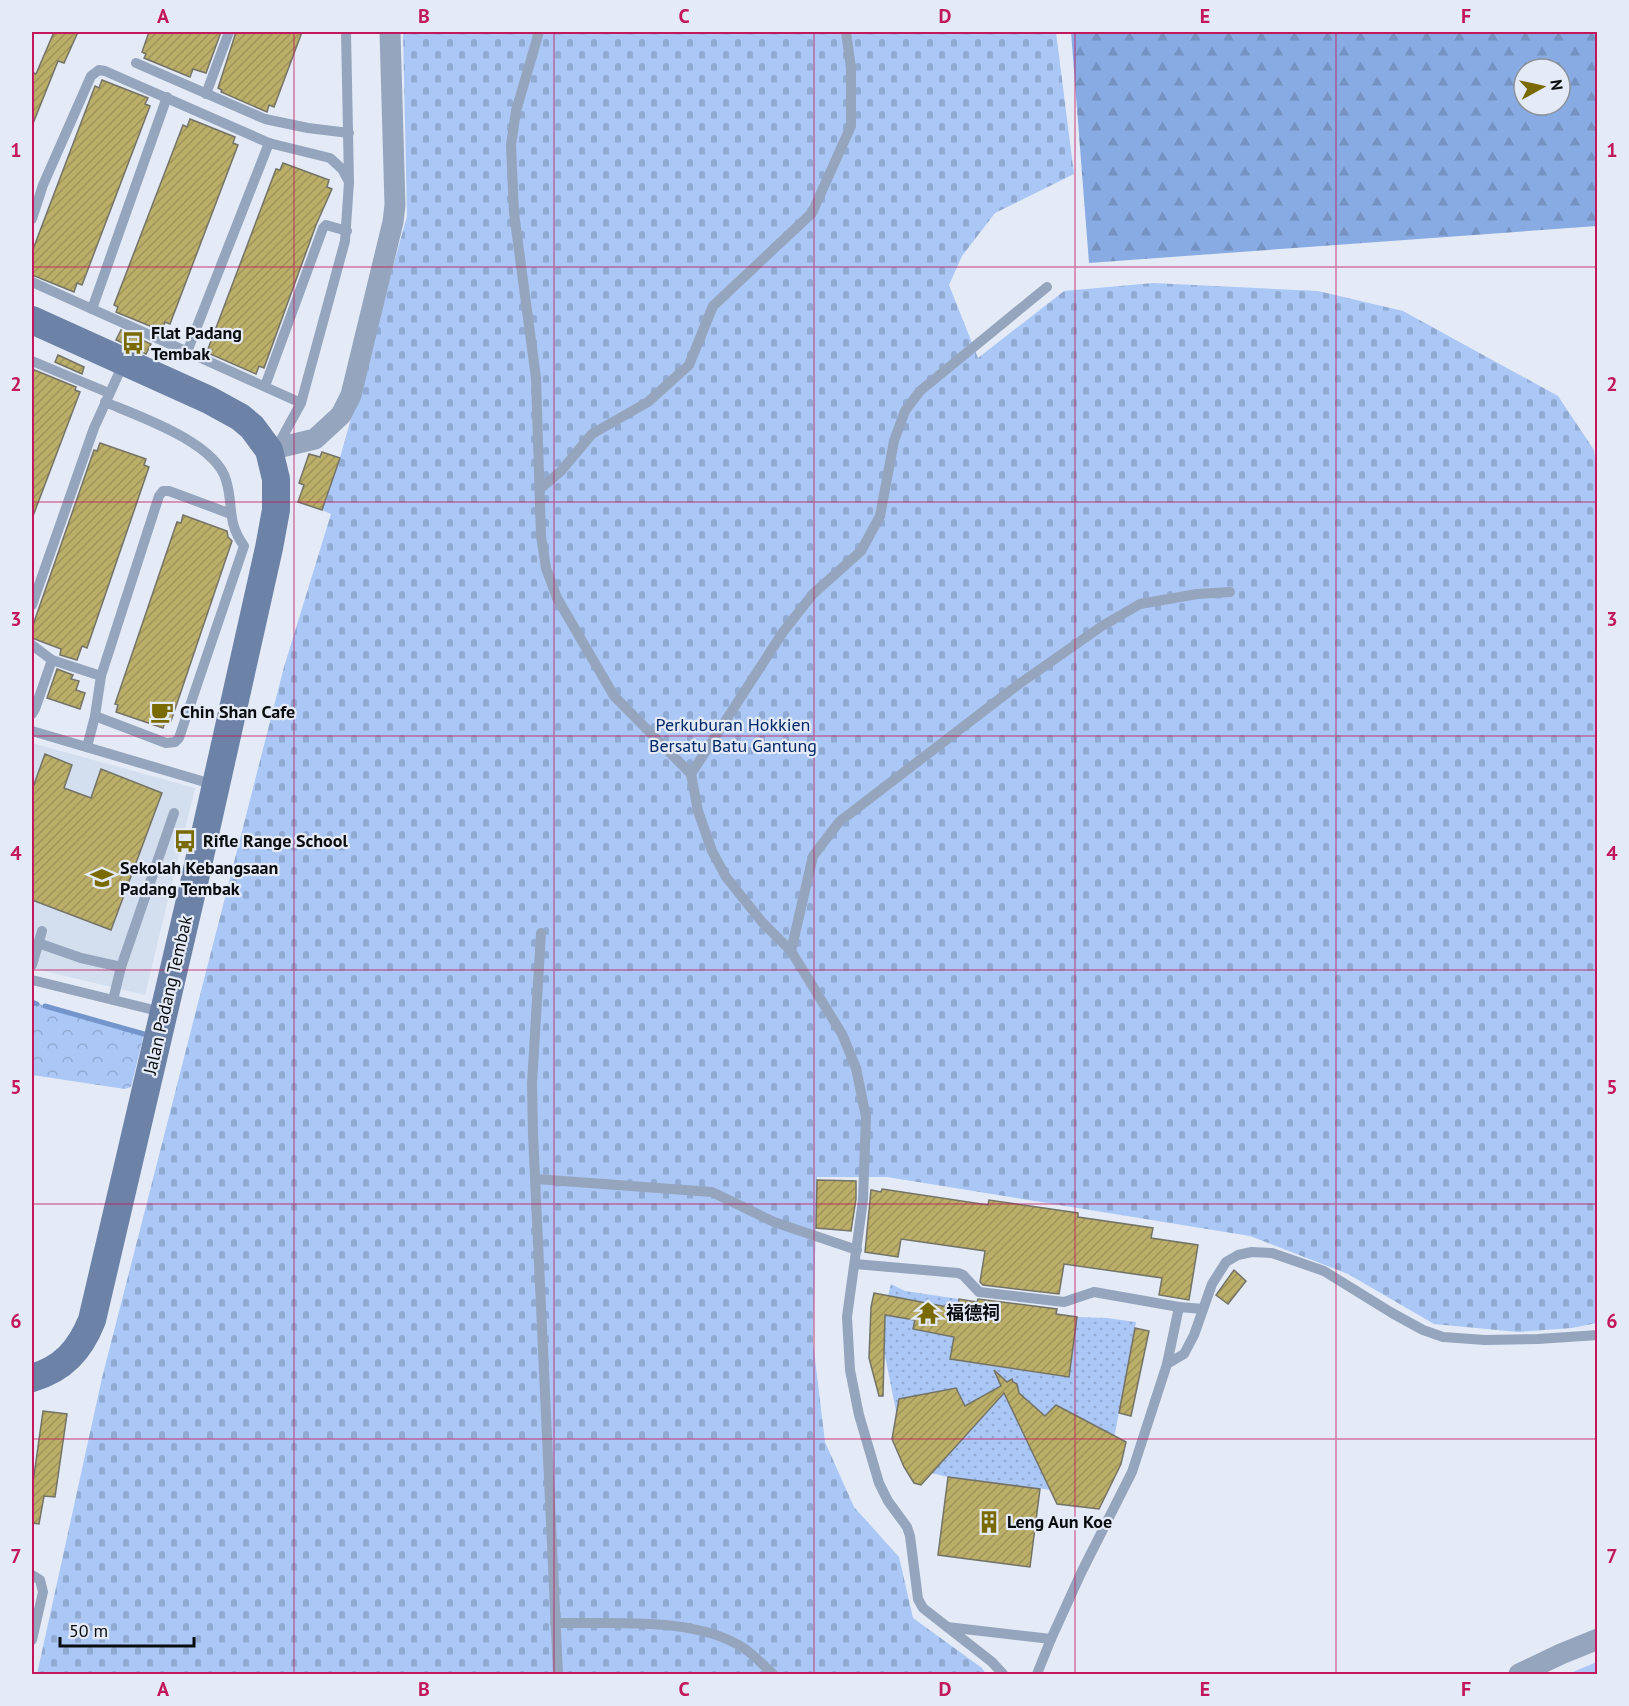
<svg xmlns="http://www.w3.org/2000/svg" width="1629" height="1706" viewBox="0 0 1629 1706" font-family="'PT Sans','Noto Sans SC',sans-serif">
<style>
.built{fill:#d3deee}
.grass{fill:url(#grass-dots)}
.forest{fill:url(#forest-firs);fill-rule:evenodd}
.cemetery{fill:url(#cemetery-stones)}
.park{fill:url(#park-crowns)}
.pitch{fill:#aac7f6}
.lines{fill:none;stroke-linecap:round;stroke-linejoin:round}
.stream{stroke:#7395cc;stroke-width:5}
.building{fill:url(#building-hatch);stroke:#747368;stroke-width:1.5}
.lane{stroke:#95a5be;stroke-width:10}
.street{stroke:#95a5be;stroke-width:21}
.secondary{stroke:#6c82a7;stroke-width:28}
.grid{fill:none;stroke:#c2185b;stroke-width:1.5;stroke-opacity:0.55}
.labels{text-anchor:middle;stroke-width:4.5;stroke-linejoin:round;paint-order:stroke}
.poi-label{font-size:18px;font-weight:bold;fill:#0a0d10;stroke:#e4ebf6;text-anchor:start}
.park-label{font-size:18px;fill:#012868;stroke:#e4ebf6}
.street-label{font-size:18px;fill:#0a0d10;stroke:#e4ebf6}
.neatline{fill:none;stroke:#c2185b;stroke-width:2}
.grid-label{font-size:20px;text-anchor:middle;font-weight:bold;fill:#c2185b}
</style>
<defs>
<pattern id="grass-dots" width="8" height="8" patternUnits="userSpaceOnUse" patternTransform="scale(1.5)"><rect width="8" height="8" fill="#aac7f6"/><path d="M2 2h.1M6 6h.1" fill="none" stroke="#91aad2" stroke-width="1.8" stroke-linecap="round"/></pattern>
<pattern id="forest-firs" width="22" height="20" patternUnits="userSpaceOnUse" patternTransform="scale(1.5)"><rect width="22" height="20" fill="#88abe3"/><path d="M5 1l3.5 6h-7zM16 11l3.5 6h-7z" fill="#7492c2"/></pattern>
<pattern id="cemetery-stones" width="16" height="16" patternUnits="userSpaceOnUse" patternTransform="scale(1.5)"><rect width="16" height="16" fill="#aac7f6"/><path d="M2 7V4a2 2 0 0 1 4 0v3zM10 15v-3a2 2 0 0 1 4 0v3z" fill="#91aad2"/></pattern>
<pattern id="park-crowns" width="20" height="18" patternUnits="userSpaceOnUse" patternTransform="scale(1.5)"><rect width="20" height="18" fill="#aac7f6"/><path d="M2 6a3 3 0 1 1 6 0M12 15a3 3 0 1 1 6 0" fill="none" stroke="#91aad2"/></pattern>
<pattern id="building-hatch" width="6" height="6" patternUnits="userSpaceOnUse" patternTransform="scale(1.5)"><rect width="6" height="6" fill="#baae68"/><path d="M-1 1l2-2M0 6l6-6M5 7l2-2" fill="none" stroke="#9f9459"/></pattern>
</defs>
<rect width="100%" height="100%" fill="#e4ebf6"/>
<path class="built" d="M32,743l163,45 -50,207 -113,-27z"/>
<path class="grass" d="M891,1284l14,7 54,8 -8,61 117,17 9,-60 30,1 29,4 -26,138 -19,35 -143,-18 -25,-6 -26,-55 -13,-65 1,-43z"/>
<path class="forest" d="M1071,32h526v194l-508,37zM1524,69h36v36h-36z"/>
<path class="cemetery" d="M403,32h653l18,142 -79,39 -33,43 -13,29 29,73 86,-67 89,-8 165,8 85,20 155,85 36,54 4,31 -1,842 -25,5 -54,4 -84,-8 -86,-50 -98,-38 -363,-59h-70l-4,166 12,99 29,65 45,50 14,61 69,50 4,6h-949l65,-296 182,-711 47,-153 -9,-4 18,-52 67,-242z"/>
<path class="park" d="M32,1002l112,32 -13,53 -6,2 -93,-14z"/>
<path class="pitch" d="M1597,1662v12h-29z"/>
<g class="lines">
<g class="stream">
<path d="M32,1002l5,2"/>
<path d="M45,1006l99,28"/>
</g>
</g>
<g class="building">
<path d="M54,32h24l-14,31 -6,-2 -26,65v-54l4,2z"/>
<path d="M149,32h72l-15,41 -13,-4 -3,8 -46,-19 2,-4 -4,-2z"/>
<path d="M236,32h66l-28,75 -5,-2 -2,7 -46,-20 1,-2 -4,-2z"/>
<path d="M102,80l46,18 -3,6 5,2 -68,179 -5,-2 -3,9 -42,-17v-23l63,-166 4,2z"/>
<path d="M190,119l45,18 -2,6 5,2 -68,179 -5,-2 -3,9 -46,-19 2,-5 -4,-2 69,-180 4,2z"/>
<path d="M283,163l46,17 -2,7 5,2 -16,36 -52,143 -5,-2 -3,8 -46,-20 2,-4 -4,-1 68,-180 4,1z"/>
<path d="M121,330l30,14 -5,10 -30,-14z"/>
<path d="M58,355l26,12 -2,7 -27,-12z"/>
<path d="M32,369l44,18 -1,3 5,2 -47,124z"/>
<path d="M100,443l46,16 -2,6 5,2 -62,181 -5,-2 -5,14 -17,-5 1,-6 -29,-11v-10l62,-178 3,1z"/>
<path d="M322,452l18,6 -18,52 -24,-8 6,-17 -5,-2 10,-29 11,3z"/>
<path d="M183,515l44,16 1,6 4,4 -61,180 -5,-2 -3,9 -47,-16 2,-7 -3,-1 62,-182 4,1z"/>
<path d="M57,669l16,6 -2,4 8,2 -3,9 9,3 -5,16 -33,-11z"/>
<path d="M45,754l27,11 -8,23 27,10 10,-29 61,24 -51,137 -79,-30v-110z"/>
<path d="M817,1180l39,1v18l-5,32 -35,-3z"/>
<path d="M882,1189l106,16 1,-5 89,13v4l75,11 -2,10 47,7 -9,55 -30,-5 3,-17 -98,-14 -5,30 -76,-9 -3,-3 5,-31 -84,-12 -3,18 -33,-5 6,-62 10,2z"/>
<path d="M1234,1270l12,11 -18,23 -12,-9z"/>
<path d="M874,1293l84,16 1,-10 18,3 1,-3 79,10 -1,5 21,3 -8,60 -119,-18 4,-22 -41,-8 2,-9 -30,-5 -2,81h-4l-10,-38 2,-51z"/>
<path d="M1135,1328l14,3 -18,85 -12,-3z"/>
<path d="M994,1370l13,12 5,-3 1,3 4,2 2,9 26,23 11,-11 70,37 -5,22 -22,45 -42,-5 -53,-111 -83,92 -7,-2 -10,-16 -12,-28 7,-40 57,-11 9,18 36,-20z"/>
<path d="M43,1411l24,3 -12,83 -11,-1 -5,28 -7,-1v-33z"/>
<path d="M948,1477l92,12 -10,78 -92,-12z"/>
</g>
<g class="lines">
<g class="lane">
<path d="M539,32l-23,79 -5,34 3,68 22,165 5,158 5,32 11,30 57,98 77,78 7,37 14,40 14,26 36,45 29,29 51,83 14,34 10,49 -3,83 -16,117 3,53 9,45 20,68 9,18 19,26 3,9 8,63 5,9 69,54 11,12"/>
<path d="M136,63l129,56 43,9 41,5"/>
<path d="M206,94l23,-62"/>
<path d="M32,219l11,-34 48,-109 8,-6 6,1 164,72 61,15 12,11 7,13"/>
<path d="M32,282l269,121"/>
<path d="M92,309l75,-212"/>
<path d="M187,352l82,-209"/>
<path d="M32,361l77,32"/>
<path d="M265,386l58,-158 3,-3 21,6"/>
<path d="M277,447l24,-44 44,-162 4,-59 -3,-150"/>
<path d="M540,489l21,-18 31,-37 56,-32 41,-37 24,-59 99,-93 39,-87v-58l-5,-36"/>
<path d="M32,605l62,-177 30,-66"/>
<path d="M32,645l20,15 49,16"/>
<path d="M32,714l3,-5 17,-49"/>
<path d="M95,716l71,27 9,-1 4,-4 65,-192c-18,-25 -10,-40 -18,-66 -11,-38 -88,-64 -121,-78"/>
<path d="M32,731l183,54"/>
<path d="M87,747l8,-31 6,-40 58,-180 4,-5h6l62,23"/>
<path d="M691,774l92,-142 30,-38 48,-43 19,-35 14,-75 11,-30 15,-20 127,-104"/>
<path d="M541,933l-9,151 1,50 25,540"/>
<path d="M38,943l43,15 40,9 53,-154"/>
<path d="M791,951l22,-95 26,-34 180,-138 83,-58 38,-22 57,-10 33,-2"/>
<path d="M32,965l10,-34"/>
<path d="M32,980l130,32"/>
<path d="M113,1000l8,-33"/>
<path d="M536,1179l176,13 62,30 83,28"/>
<path d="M855,1264l103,9 5,2 16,17 85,10 30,-10 85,15 -12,57 -35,108 -50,99 -31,68 -14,35"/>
<path d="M1179,1307l24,2"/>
<path d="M1167,1364l17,-10 10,-19 18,-51 14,-22 12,-7 14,-3 20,1 52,18 68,42 31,17 20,7 42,3 53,-1 60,-4"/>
<path d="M32,1575l8,5 3,12 -11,48"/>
<path d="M555,1623c57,1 142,-7 190,26 10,7 19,17 28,25"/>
<path d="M947,1627l104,12"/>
</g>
<g class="street">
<path d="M269,450l46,-11 26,-24 10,-20 42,-173 2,-17 -5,-173"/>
<path d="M1519,1674l42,-20 37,-15"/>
</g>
<path class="secondary" d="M32,320l177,80 31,17 12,10 17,23 7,29v31l-7,38 -75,335 -102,437c-12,30 -29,49 -60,58"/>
</g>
<path class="grid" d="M294,32v1642M554,32v1642M814,32v1642M1075,32v1642M1336,32v1642M32,267h1566M32,502h1566M32,736h1566M32,970h1566M32,1204h1566M32,1439h1566"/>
<defs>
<g id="bus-bare" transform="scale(1.8)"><path d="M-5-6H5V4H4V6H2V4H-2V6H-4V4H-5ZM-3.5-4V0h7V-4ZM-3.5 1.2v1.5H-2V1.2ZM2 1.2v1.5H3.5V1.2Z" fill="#796a02" stroke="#e4ebf6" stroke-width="2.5" paint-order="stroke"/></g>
<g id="cafe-bare" transform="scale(1.8)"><path d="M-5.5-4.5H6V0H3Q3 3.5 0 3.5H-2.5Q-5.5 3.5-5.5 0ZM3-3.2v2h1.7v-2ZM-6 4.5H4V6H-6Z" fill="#796a02" stroke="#e4ebf6" stroke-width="2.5" paint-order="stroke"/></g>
<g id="school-bare" transform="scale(1.8)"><path d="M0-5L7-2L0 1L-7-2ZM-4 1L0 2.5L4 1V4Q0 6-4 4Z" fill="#796a02" stroke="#e4ebf6" stroke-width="2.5" paint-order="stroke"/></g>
<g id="temple-bare" transform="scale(1.8)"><path d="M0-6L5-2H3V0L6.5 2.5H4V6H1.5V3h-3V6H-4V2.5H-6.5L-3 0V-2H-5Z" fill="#796a02" stroke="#e4ebf6" stroke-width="2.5" paint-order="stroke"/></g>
<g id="building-bare" transform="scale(1.8)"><path d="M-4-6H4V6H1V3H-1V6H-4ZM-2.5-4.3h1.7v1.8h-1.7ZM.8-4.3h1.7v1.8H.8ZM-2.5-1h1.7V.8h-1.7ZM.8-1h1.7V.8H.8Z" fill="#796a02" stroke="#e4ebf6" stroke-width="2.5" paint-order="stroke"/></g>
</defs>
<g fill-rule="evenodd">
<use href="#bus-bare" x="133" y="343"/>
<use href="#cafe-bare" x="162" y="712"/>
<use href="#bus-bare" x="185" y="841"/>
<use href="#school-bare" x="102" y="878"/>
<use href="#temple-bare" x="928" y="1313"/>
<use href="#building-bare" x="989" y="1522"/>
</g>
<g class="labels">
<g class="poi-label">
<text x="151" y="339">Flat Padang<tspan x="151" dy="21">Tembak</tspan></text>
<text x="180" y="718">Chin Shan Cafe</text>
<text x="203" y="847">Rifle Range School</text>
<text x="120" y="874">Sekolah Kebangsaan<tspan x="120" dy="21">Padang Tembak</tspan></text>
<text x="946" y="1319">福德祠</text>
<text x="1007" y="1528">Leng Aun Koe</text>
</g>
<g class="park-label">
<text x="733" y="731">Perkuburan Hokkien<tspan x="733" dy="21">Bersatu Batu Gantung</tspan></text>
</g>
<g class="street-label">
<text transform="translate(168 995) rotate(-77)" y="6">Jalan Padang Tembak</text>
</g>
</g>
<rect width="1629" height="1706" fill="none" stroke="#e4ebf6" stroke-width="66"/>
<g transform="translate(1542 87) rotate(82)"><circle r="28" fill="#e4ebf6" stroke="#8d929a" stroke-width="1.5"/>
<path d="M0-4.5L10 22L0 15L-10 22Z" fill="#796a02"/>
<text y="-9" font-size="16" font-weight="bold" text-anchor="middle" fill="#0a0d10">N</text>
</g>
<path d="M60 1637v9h134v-9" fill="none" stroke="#0a0d10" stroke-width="3"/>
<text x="69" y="1637" font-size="18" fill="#0a0d10" stroke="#e4ebf6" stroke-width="4.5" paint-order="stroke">50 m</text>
<rect x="33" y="33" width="1563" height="1640" class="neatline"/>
<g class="grid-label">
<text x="163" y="23">A</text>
<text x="424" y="23">B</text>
<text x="684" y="23">C</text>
<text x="945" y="23">D</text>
<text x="1205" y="23">E</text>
<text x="1466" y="23">F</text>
<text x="16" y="157">1</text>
<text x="1612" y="157">1</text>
<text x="16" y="391">2</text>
<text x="1612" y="391">2</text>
<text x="16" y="626">3</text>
<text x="1612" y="626">3</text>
<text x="16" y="860">4</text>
<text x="1612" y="860">4</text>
<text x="16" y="1094">5</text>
<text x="1612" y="1094">5</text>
<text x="16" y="1328">6</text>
<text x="1612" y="1328">6</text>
<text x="16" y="1563">7</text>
<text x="1612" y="1563">7</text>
<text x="163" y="1696">A</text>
<text x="424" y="1696">B</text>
<text x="684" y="1696">C</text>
<text x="945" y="1696">D</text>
<text x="1205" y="1696">E</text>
<text x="1466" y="1696">F</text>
</g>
</svg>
